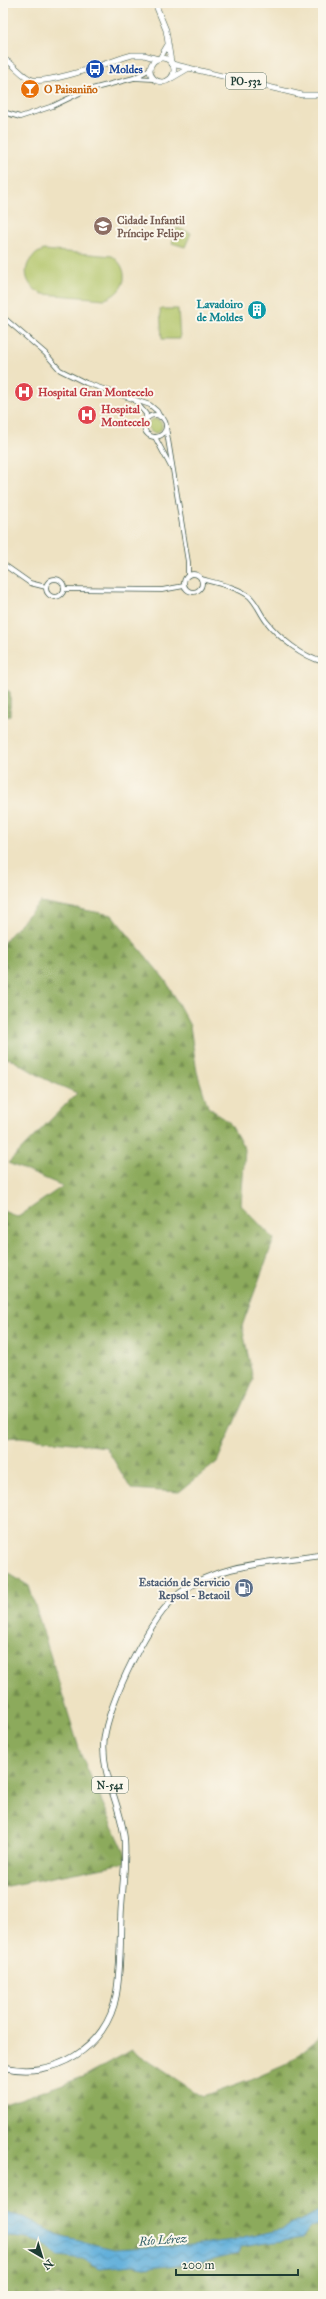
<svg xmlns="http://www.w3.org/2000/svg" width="326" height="2299" viewBox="0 0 326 2299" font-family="'IM FELL Great Primer',serif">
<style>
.green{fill:#b1c468;stroke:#68804e}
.forest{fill:url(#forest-firs);stroke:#567448}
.water{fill:url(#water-waves);stroke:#407687}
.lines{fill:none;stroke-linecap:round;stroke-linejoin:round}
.minor-casing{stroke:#3e5649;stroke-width:5.5}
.major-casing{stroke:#3e5649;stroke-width:6}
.highway-casing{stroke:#3e5649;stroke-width:7}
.minor{stroke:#fff;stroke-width:4}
.major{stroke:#fff;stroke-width:5}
.highway{stroke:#fff;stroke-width:5.5}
.labels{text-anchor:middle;stroke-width:4;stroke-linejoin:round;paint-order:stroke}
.shield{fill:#fbf7ec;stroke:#61756b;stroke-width:1}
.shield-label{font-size:10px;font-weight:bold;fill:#1f3d34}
.transit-label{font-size:11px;font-weight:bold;fill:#164399;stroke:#fbf7ec;text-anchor:start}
.food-label{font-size:11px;font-weight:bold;fill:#c56008;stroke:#fbf7ec;text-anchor:start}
.education-label{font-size:11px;font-weight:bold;fill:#785e54;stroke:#fbf7ec;text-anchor:start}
.culture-label{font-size:11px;font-weight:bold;fill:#0d838f;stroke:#fbf7ec;text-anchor:end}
.health-label{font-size:11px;font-weight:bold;fill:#be3a42;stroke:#fbf7ec;text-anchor:start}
.service-label{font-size:11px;font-weight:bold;fill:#4e5e75;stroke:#fbf7ec;text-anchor:end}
.water-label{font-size:12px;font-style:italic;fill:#325f66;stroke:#fbf7ec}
</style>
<defs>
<pattern id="forest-firs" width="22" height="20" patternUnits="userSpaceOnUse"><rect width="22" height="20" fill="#8caa5c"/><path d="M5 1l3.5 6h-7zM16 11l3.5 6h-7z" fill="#728c4d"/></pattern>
<pattern id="water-waves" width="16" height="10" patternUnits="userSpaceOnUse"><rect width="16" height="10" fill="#60afda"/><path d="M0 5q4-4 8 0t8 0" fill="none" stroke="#4f90b2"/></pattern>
</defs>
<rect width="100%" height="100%" fill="#fbf7ec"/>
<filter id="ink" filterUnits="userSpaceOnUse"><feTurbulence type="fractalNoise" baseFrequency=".025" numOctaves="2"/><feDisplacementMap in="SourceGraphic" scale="8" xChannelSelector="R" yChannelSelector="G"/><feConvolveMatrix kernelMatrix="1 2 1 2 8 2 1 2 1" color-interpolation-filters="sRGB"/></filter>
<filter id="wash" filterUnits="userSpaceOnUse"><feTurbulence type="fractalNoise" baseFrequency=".012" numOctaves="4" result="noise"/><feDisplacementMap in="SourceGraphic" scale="16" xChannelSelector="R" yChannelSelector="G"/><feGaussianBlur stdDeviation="0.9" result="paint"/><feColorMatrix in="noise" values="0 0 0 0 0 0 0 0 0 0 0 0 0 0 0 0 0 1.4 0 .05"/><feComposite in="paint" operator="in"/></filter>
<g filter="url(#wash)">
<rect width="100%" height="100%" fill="#eee2c2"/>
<g class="green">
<path d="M177,228l14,5 -6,14 -13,-4z"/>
<path d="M44,250l68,6c19,13 15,36 -7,43l-62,-5c-23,-9 -22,-36 1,-44z"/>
<path d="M160,309h18l2,30h-18z"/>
<circle cx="155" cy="426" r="7"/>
</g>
<g class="forest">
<path d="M3,688l7,4v24l-7,1z"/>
<path d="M40,902l72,13 54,66 24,45 7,46 11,35 21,15 16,27 -4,56 33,34 -32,87 11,53 -36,83 -38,30 -48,-3 -25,-42 -86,-10 -17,1v-227l15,6 45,-31 -55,-23 69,-70 -32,-14 -36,-21 -6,3v-118z"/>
<path d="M3,1570l26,16 52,169 48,107 -126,25z"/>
<path d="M323,2035v261h-320v-191l80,-28 49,-27 71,47 45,-16 37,-16z"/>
</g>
<path class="water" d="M323,2209v16l-13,1 -8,12 -62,9 -2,7 -34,8 -55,6 -16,-3 -33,3 -17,-9 -24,-3c-14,-16 -36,-19 -56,-19v-25l23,6 36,19 52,12 78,-4 42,-5 49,-11z"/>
</g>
<g filter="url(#ink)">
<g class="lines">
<g class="minor-casing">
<g id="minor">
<path d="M134,78l19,1"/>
<path d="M3,112l17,5 33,-11 31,-15 50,-13 16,-9"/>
<path d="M3,317l42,36 15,17 26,13 64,22 7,6 3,6"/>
<path d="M136,402l10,12 -1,8"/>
<circle cx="155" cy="426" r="11"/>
<path d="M166,427l22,135v13"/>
<path d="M155,437l16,30"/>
<path d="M3,564l27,19 16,4"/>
<circle cx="193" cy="583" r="9"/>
<path d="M201,579c15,4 37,8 49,18 7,7 10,16 16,24 13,17 36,35 57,41"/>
<circle cx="55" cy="588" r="9"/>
<path d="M64,589l98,1 22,-4"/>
</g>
</g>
<g class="major-casing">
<g id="major">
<path d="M155,3l11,27 5,32"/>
<circle cx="162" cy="70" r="12"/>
<path d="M160,58l7,-12"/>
<path d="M3,59c12,4 18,18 30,21 18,4 78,-19 99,-25h12l14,4"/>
<path d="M172,64l130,31h21"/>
<path d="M172,78l17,-10"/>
</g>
</g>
<g class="highway-casing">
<path id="highway" d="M3,2067c50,13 104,-19 113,-71 5,-27 4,-56 5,-83 1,-23 6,-56 3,-77 -4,-33 -23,-61 -20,-96 4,-37 46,-124 76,-147 39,-31 96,-30 143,-38"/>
</g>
<use href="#minor" class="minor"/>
<use href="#major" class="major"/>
<use href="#highway" class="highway"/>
</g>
</g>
<defs>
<g id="bus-disc" transform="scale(1)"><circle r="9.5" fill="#1a4fb4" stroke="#fbf7ec"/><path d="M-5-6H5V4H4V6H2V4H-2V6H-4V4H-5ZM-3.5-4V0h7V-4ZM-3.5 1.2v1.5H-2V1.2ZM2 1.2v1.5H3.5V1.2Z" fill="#fff"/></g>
<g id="bar-disc" transform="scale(1)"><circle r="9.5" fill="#e8710a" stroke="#fbf7ec"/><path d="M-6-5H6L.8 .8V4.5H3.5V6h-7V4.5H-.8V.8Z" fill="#fff"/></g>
<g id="school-disc" transform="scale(1)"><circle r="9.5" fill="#8d6e63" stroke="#fbf7ec"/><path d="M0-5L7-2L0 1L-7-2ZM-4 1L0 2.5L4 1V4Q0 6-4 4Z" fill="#fff"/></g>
<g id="building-disc" transform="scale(1)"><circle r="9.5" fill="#0f9aa8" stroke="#fbf7ec"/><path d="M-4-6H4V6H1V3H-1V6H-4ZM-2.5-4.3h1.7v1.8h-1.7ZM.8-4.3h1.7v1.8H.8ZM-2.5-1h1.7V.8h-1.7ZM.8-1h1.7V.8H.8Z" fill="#fff"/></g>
<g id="hospital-disc" transform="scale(1)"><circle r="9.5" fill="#e0444e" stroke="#fbf7ec"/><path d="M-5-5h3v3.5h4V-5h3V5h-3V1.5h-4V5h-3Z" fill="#fff"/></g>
<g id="fuel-disc" transform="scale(1)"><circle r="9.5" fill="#5c6f8a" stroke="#fbf7ec"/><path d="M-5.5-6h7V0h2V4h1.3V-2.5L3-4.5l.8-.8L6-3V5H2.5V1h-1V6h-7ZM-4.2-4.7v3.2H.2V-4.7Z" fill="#fff"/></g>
</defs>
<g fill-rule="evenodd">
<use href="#bus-disc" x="95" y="69"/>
<use href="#bar-disc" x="30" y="89"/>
<use href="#school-disc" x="103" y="226"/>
<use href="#building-disc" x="257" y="310"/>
<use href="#hospital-disc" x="24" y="392"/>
<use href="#hospital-disc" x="87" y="415"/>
<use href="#fuel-disc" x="244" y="1588"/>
</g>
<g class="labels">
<g class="shield">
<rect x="226" y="73" width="40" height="16" rx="3"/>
<rect x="92" y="1777" width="36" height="16" rx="3"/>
</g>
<g class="shield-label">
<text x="246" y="85">PO-532</text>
<text x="110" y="1789">N-541</text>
</g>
<g class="transit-label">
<text x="109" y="73">Moldes</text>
</g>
<g class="food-label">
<text x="44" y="93">O Paisaniño</text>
</g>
<g class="education-label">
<text x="117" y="224">Cidade Infantil<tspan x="117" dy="13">Príncipe Felipe</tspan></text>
</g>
<g class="culture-label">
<text x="243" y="308">Lavadoiro<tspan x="243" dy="13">de Moldes</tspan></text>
</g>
<g class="health-label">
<text x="38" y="396">Hospital Gran Montecelo</text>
<text x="101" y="413">Hospital<tspan x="101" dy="13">Montecelo</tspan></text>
</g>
<g class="service-label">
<text x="230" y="1586">Estación de Servicio<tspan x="230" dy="13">Repsol - Betaoil</tspan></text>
</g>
<g class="water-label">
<text transform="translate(163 2240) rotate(-4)" y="4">Río Lérez</text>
</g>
</g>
<rect width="326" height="2299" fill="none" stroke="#fbf7ec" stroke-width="16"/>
<g transform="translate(42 2257) rotate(142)" stroke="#fbf7ec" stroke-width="3" paint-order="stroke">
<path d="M0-3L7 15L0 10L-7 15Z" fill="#1f3d34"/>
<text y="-6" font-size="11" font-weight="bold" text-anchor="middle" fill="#1f3d34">N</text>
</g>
<path d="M176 2269v6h122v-6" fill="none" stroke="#1f3d34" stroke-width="2"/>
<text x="182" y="2269" font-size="12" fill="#1f3d34" stroke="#fbf7ec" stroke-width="3" paint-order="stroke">200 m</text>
</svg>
